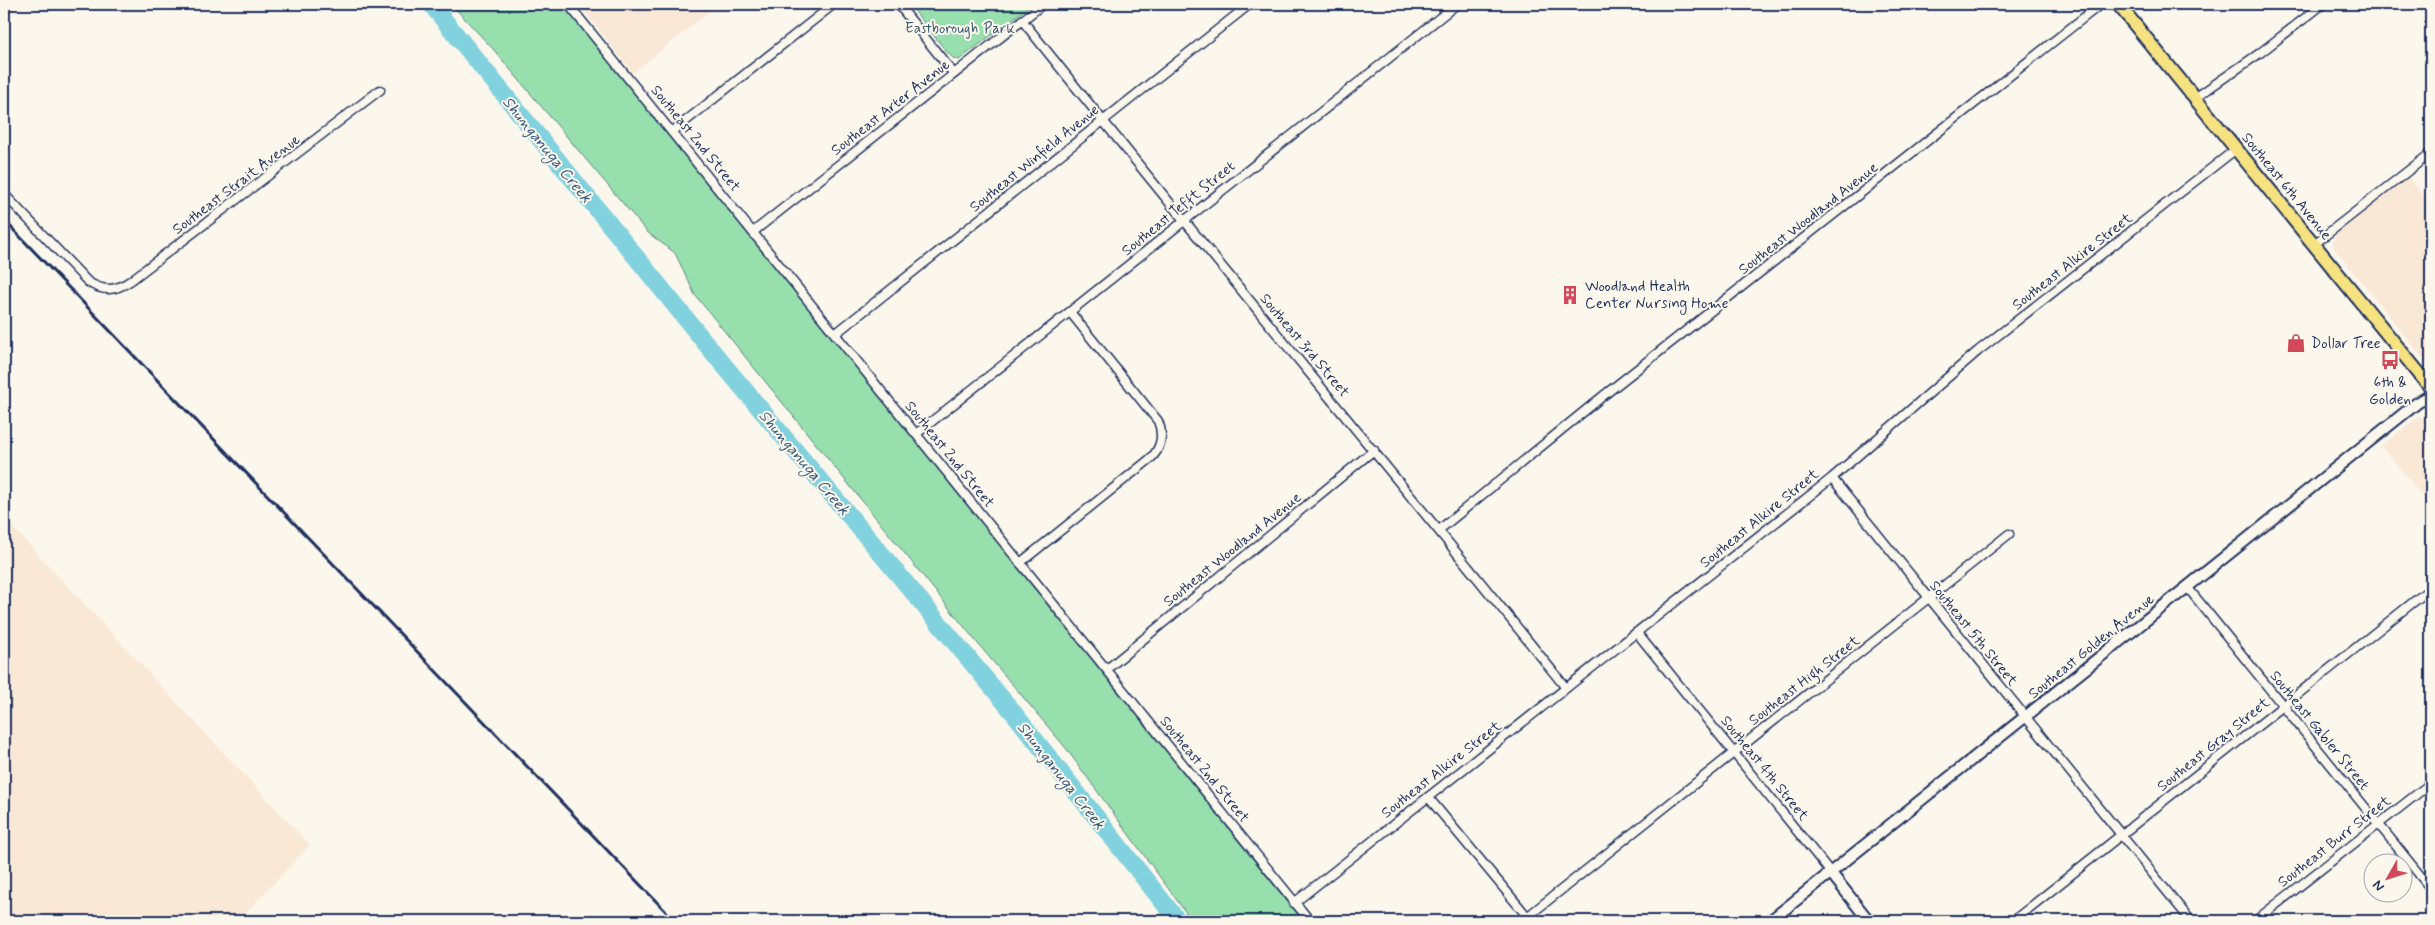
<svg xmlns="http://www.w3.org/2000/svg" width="2435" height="925" viewBox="0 0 2435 925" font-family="Mynerve,sans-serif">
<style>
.built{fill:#fae8d7}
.green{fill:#98dfae;stroke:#5a8786}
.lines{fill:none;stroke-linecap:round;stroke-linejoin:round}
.river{stroke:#82d1de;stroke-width:18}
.minor-casing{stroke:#1b2f5e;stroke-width:11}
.tertiary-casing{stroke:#1b2f5e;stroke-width:14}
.primary-casing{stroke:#1b2f5e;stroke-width:16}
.minor{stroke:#fbf7ec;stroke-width:8}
.tertiary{stroke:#fbf7ec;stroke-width:10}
.primary{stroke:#f6e281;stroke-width:12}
.rail{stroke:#1b2f5e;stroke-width:3}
.labels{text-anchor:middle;stroke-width:4;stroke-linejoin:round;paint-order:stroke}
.park-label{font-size:15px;fill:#3a5b72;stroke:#fbf7ec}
.street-label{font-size:15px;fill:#1b2f5e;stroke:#fbf7ec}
.poi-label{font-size:15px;fill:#1b2f5e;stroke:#fbf7ec;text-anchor:start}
.water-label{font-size:16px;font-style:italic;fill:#35587e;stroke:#fbf7ec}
</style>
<rect width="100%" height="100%" fill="#fbf7ec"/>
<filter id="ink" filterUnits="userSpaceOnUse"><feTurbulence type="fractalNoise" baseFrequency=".02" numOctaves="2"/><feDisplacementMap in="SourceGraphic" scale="10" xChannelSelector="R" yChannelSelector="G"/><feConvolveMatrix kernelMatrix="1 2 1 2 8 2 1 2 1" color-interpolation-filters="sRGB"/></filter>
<g filter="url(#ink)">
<g class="built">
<path d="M578,4h141l-86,69z"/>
<path d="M2408,177l23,28v163l-97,-120 -2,-6 6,-10z"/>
<path d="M2425,415h6v91l-50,-60 36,-28z"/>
<path d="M4,518l306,327 -72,76h-234z"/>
</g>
<g class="green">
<path d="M451,4h111l741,917h-111l-127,-174 -86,-102 -284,-350 -20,-42 -28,-21 -154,-183z"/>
<path d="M909,4h123l-73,56 -6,-2 -7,-7z"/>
</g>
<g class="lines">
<path class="river" d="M431,4l281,347 301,361 165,209"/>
<g class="minor-casing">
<g id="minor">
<path d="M568,4l742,917"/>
<path d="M898,4l56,70"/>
<path d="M1022,20c179,225 365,444 544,668"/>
<path d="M2195,98l65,-45 63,-49"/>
<path d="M673,131l161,-127"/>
<path d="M4,194l84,88c16,10 27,9 42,-1l250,-191"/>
<path d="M753,232l290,-228"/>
<path d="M2313,245l118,-92"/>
<path d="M835,334l415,-330"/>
<path d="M916,434l541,-430"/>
<path d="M1832,478l359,443"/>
<path d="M1439,530l164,-134 498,-392"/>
<path d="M1020,563l130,-104c11,-10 14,-24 8,-38l-88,-109"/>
<path d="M2188,588l243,301"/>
<path d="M1637,633l194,240"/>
<path d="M1107,669l267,-219"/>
<path d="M1428,797l103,124"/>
<path d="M1294,903l538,-425 146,-127 258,-202"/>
<path d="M1522,921l487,-387"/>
<path d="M2013,921l418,-333"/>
<path d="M2255,921l176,-138"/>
</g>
</g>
<g class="tertiary-casing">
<g id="tertiary">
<path d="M1831,873l38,48"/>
<path d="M1770,921l647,-518 14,-8"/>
</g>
</g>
<g class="primary-casing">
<path id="primary" d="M2118,4l313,384"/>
</g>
<use href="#minor" class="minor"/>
<use href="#tertiary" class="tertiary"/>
<use href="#primary" class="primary"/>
<path class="rail" d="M4,220l671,701"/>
</g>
</g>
<defs>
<g id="building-bare" transform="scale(1.5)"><path d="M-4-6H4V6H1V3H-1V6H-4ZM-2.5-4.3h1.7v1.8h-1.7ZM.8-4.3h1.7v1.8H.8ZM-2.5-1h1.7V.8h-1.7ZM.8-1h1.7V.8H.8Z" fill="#d1495b" stroke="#fbf7ec" stroke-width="2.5" paint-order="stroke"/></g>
<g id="shop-bare" transform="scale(1.5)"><path d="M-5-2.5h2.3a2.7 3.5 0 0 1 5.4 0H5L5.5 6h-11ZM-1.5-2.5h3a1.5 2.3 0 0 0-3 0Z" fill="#d1495b" stroke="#fbf7ec" stroke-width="2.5" paint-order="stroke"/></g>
<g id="bus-bare" transform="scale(1.5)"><path d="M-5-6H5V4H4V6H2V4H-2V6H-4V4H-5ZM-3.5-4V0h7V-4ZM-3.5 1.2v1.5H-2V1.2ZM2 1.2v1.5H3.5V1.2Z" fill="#d1495b" stroke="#fbf7ec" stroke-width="2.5" paint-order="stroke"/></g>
</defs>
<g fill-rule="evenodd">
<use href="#building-bare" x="1570" y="295"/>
<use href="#shop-bare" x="2296" y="343"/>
<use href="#bus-bare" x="2390" y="360"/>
</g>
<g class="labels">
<g class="park-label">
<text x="960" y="33">Eastborough Park</text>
</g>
<g class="street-label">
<text transform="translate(890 107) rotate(-38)" y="5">Southeast Arter Avenue</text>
<text transform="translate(696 138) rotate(51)" y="5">Southeast 2nd Street</text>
<text transform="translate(1034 158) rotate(-39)" y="5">Southeast Winfield Avenue</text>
<text transform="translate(236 184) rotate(-37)" y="5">Southeast Strait Avenue</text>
<text transform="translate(2287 186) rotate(51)" y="5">Southeast 6th Avenue</text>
<text transform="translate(1178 208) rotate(-39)" y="5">Southeast Tefft Street</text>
<text transform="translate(1808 218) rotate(-38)" y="5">Southeast Woodland Avenue</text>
<text transform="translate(2072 261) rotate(-38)" y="5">Southeast Alkire Street</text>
<text transform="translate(1305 345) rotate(50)" y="5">Southeast 3rd Street</text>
<text transform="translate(950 454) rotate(51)" y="5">Southeast 2nd Street</text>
<text transform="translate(1759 518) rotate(-39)" y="5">Southeast Alkire Street</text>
<text transform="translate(1232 549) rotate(-39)" y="5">Southeast Woodland Avenue</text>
<text transform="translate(1974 633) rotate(51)" y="5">Southeast 5th Street</text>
<text transform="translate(2091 646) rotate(-39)" y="5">Southeast Golden Avenue</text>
<text transform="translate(1804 680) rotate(-38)" y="5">Southeast High Street</text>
<text transform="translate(2320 730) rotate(51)" y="5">Southeast Gabler Street</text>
<text transform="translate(2213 744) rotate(-39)" y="5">Southeast Gray Street</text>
<text transform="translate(1765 768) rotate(51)" y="5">Southeast 4th Street</text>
<text transform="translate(1205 769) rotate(51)" y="5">Southeast 2nd Street</text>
<text transform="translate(1441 769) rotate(-38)" y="5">Southeast Alkire Street</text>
<text transform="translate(2334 841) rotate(-38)" y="5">Southeast Burr Street</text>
</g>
<g class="poi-label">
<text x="1585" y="291">Woodland Health<tspan x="1585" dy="17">Center Nursing Home</tspan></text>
<text x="2311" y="348">Dollar Tree</text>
<text x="2390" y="387" text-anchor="middle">6th &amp;<tspan x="2390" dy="17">Golden</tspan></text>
</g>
<g class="water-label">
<text transform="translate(548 149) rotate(51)" y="6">Shunganuga Creek</text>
<text transform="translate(805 462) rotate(50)" y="6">Shunganuga Creek</text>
<text transform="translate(1062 775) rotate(52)" y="6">Shunganuga Creek</text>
</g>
</g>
<rect width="2435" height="925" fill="none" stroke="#fbf7ec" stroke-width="20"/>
<rect x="10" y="10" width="2415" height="905" fill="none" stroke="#1b2f5e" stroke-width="2" filter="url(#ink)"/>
<g transform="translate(2388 878) rotate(231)"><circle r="24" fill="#fbf7ec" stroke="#a1a7b3"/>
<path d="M0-4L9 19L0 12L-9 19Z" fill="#d1495b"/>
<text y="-8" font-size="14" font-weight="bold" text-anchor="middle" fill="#1b2f5e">N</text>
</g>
</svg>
